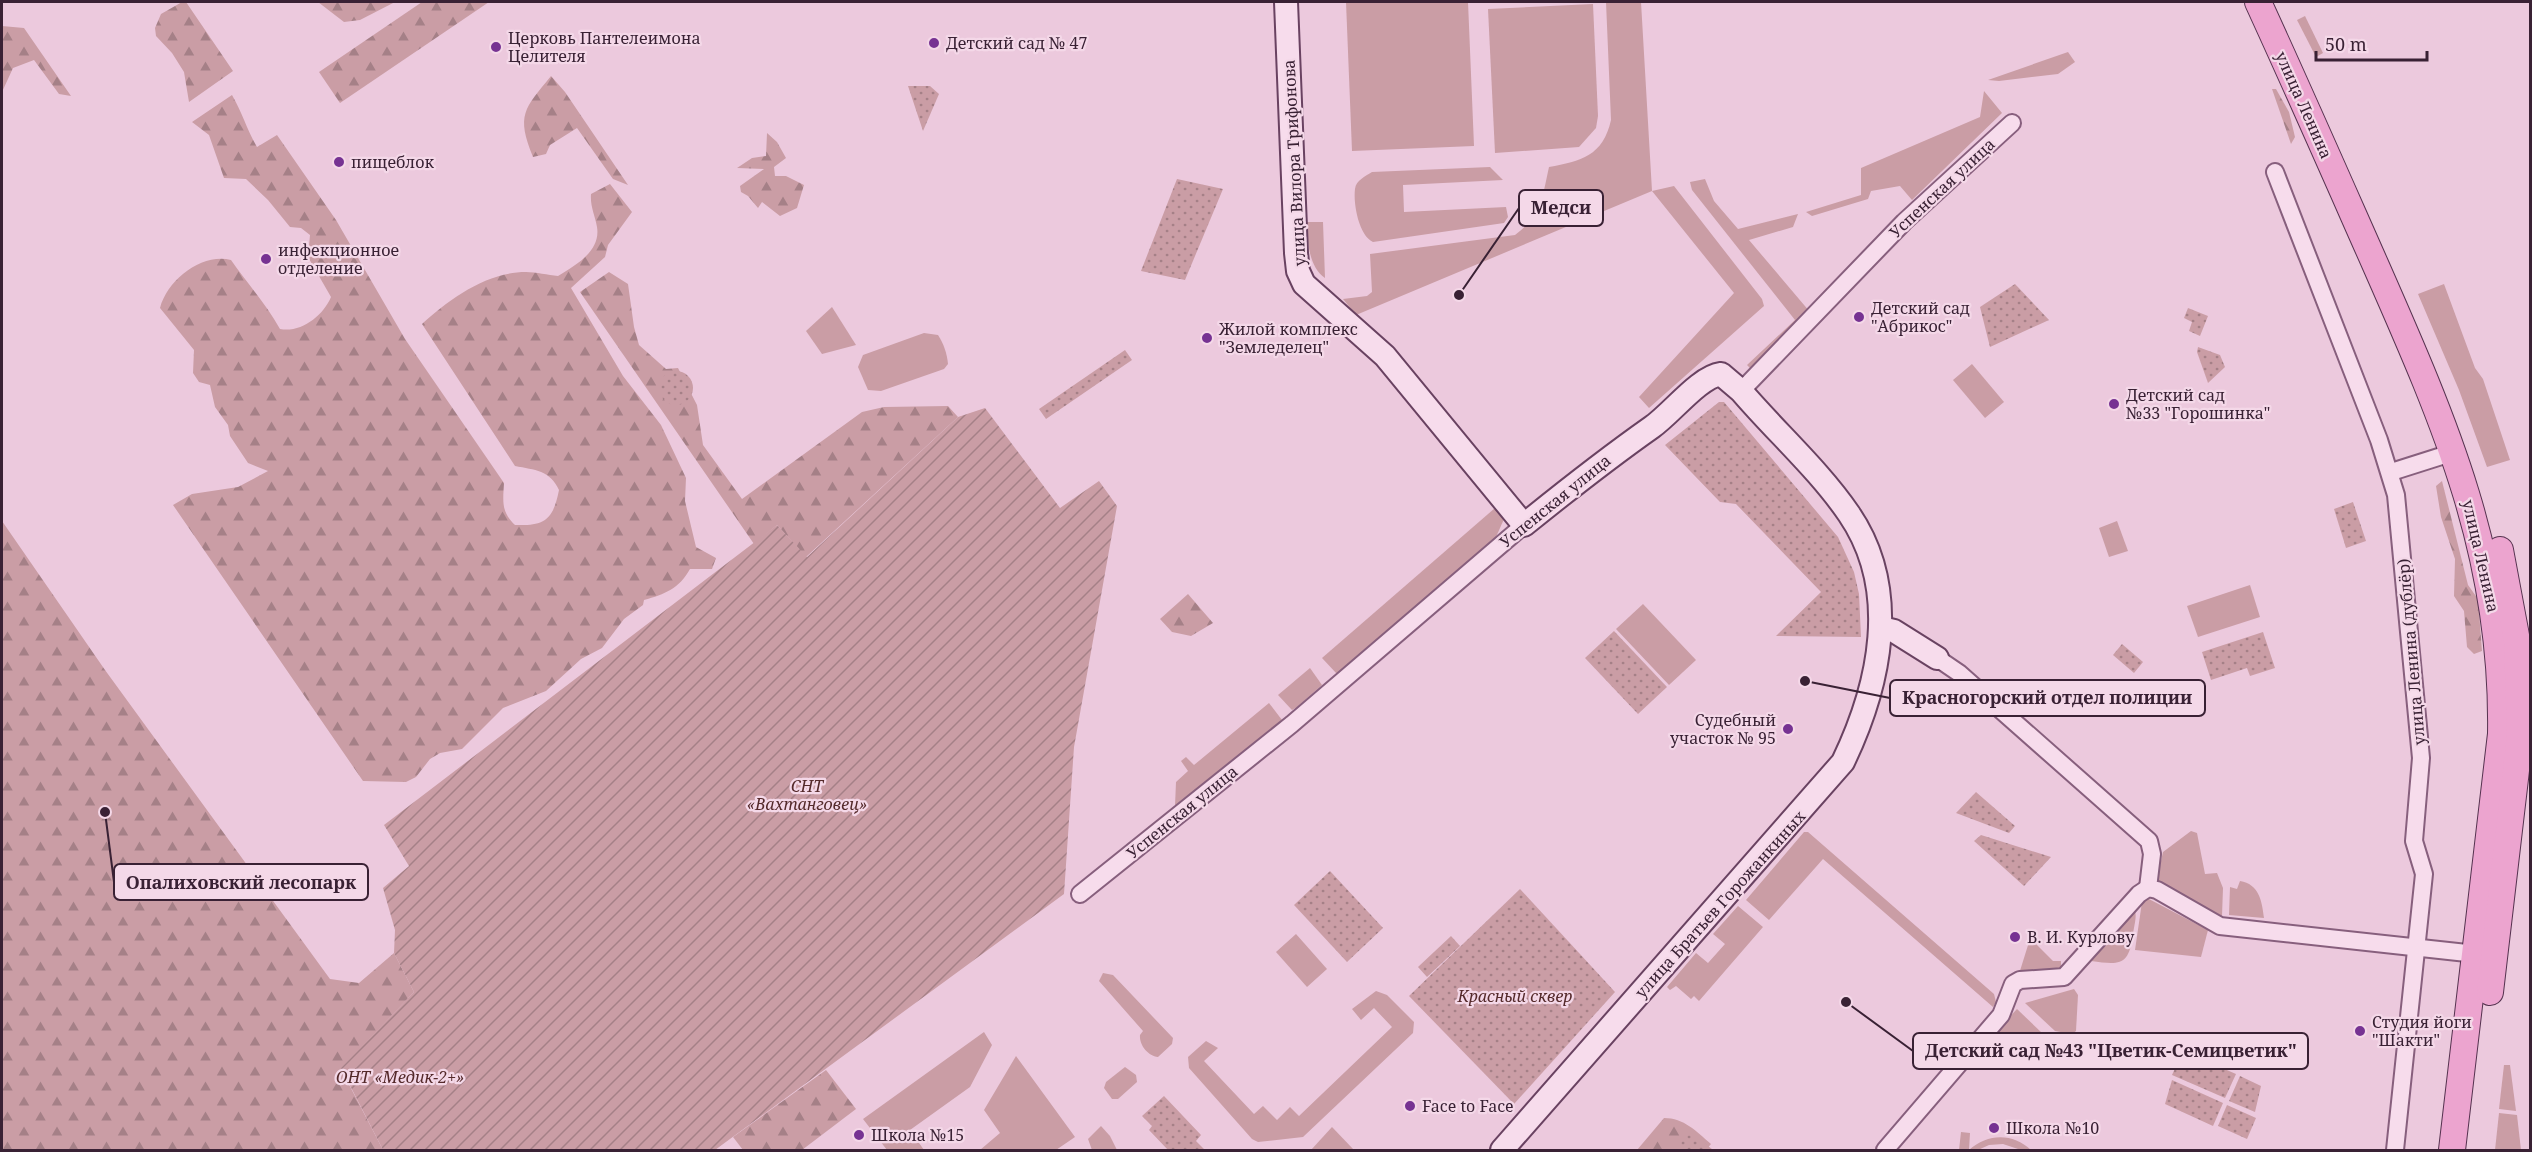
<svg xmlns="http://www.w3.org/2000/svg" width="2532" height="1152" viewBox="0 0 2532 1152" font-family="'Noto Serif',serif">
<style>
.grass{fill:#ca9da5}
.forest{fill:url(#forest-firs)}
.park{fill:url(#park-dots)}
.garden{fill:url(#garden-furrows)}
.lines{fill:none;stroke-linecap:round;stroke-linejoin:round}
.street-casing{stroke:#875f7d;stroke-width:20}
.secondary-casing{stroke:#694261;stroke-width:26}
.primary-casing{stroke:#55324f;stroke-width:28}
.street{stroke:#f7dcec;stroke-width:16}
.secondary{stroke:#f7dcec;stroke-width:22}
.primary{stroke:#eca4cf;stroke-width:26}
.poi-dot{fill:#763292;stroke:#f4d8e8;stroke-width:2}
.labels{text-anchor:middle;stroke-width:4.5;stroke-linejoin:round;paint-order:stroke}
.poi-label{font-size:16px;fill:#392134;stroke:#f4d8e8;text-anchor:start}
.street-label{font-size:16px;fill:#392134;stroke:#f4d8e8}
.park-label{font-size:16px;font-style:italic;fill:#54292a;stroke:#f4d8e8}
.leader{fill:none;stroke:#392134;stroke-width:2}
.callout-dot{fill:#392134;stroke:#f4d8e8;stroke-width:2}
.callout{fill:#f4d8e8;stroke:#392134;stroke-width:2}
.callout-label{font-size:18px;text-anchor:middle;font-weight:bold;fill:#392134}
</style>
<defs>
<pattern id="forest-firs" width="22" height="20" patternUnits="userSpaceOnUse" patternTransform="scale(1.5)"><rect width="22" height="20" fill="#ca9da5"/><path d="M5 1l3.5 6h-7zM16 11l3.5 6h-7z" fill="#a58087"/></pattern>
<pattern id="park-dots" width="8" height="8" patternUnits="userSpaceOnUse" patternTransform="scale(1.5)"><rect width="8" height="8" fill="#ca9da5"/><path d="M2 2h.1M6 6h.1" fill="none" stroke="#a58087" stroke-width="1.8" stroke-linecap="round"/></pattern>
<pattern id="garden-furrows" width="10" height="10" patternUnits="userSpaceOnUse" patternTransform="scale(1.5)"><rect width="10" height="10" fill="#ca9da5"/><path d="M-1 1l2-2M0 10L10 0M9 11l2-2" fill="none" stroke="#a58087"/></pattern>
</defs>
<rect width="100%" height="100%" fill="#ecc9dd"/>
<g class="grass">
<path d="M1346,2h122l6,144 -122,5z"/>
<path d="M1606,2h35l11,189 22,-5 88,113 2,7 -115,102 -10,-11 95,-104 -82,-102 -296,124 -13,-16 24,-3 5,-4 -2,-38 145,-19c27,-20 27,-37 34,-68 32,-6 54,-11 62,-47z"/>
<path d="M1593,4l5,112 -2,12 -17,19 -84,6 -7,-144z"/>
<path d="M2305,16l18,37 -7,4 -19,-37z"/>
<path d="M2068,52l7,10 -17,12 -59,7 -11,-1z"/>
<path d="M1984,91l18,22 -90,87 -12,-14 -29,5 -3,8 -56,17 -6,-4 55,-17v-27l119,-51z"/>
<path d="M1490,167l13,13 -100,5 1,27 102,-5 2,10 -4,6 -131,19c-14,-6 -20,-38 -18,-53 1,-9 11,-13 17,-17z"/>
<path d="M1705,179l9,22 24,28 60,-15 -5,13 -44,13 61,72 -56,60 -7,-7 48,-45 -103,-130 -2,-8z"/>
<path d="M1306,222h17l2,56c-17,-12 -17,-37 -19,-56z"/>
<path d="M2444,284l31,84 8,11 27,81 -23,7 -28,-77 -41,-96z"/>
<path d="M832,307l24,38 -34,9 -16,-23z"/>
<path d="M924,333l14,2c6,9 9,19 10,29l-4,5 -63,22 -13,-1 -10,-23 5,-12z"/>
<path d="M1972,364l32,38 -19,16 -32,-38z"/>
<path d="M1495,508l9,11 -12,27 -155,128 -15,-16z"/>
<path d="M2117,521l11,30 -19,6 -10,-29z"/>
<path d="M2250,585l10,32 -62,20 -11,-31z"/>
<path d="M1643,604l53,56 -27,25 -53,-56z"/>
<path d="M1310,668l12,17 -25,22 -5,3 -14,-15z"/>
<path d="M1269,703l13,17 -107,86 1,-24 12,-11 -7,-10 5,-4 8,8z"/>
<path d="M2191,831l6,2 8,41 12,-1 6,15 -1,28 -64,-33 -1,-4 6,-27z"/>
<path d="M1804,832h4l186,162 2,8 -3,5 -170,-148 -54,61 -23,-20z"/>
<path d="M2240,881c19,3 22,20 24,37l-35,-3 1,-28 7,2z"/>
<path d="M2147,898l61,32 -7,27 -66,-7 7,-48z"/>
<path d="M1738,906l25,21 -64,74 -5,-5 -3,3 -15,-13 -6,4 -3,-3 29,-34 12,10 17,-19 -12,-10z"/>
<path d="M2135,911c2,6 -1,15 -2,23 -4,32 -13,31 -42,27z"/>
<path d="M1296,934l31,35 -20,18 -31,-35z"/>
<path d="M2029,942h5l19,19h8v8l-42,5z"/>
<path d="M1103,973l10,2 60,63 -1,6 -14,13c-10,-1 -19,-12 -18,-22l3,-4 -44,-50z"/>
<path d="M2074,989l4,6 -2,36 -4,3 -17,-3 -30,-28z"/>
<path d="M1376,991l11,4 27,27 -1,11 -110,104 -45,5 -6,-3 -63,-71 -1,-11 18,-16 12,7 -14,13 50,53 9,-8 14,14 13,-13 9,9 93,-89 -18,-19 -13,12 -9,-11z"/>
<path d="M2017,1009l25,24v9l-7,3 -48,-4z"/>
<path d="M984,1032l8,13 -22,42 -60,43 14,20h-37l-24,-31z"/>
<path d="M1016,1056l59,81 -19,13h-76l20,-17 -16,-23z"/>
<path d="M2504,1065h6l6,46 -17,-2z"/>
<path d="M1125,1067l11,8 1,7 -19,17h-6l-8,-11 2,-6z"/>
<path d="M2499,1113l18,2 4,35h-26z"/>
<path d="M1101,1126l9,10 7,14h-25l-4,-11z"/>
<path d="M1332,1127l22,23h-43z"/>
<path d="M1961,1132l9,1 -1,17c19,-17 44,-17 62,0h-10l-18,-6 -14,1 -11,5h-19z"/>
</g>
<g class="forest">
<path d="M182,2h4l47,69 -44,31 -5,-30 -12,-19 -16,-17 -1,-8 6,-14z"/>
<path d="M318,2h77l-35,18 -16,2z"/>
<path d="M422,2h67l-149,101 -21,-31z"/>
<path d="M2,26l22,2 47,68 -12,-2 -25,-34 -21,8 -11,24z"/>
<path d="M551,76l14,16 63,93 -15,-6 -36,-51 -27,17 -4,9 -13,3c-17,-42 -9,-48 18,-81z"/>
<path d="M2272,89h4l13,23 6,25 -4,7z"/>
<path d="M232,95c10,17 15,35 25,52l20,-12 59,85 69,119 99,144c-1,18 -3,29 11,42 30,1 38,-5 44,-35 -9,-20 -24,-20 -44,-24l-93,-142c27,-25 65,-52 104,-52 10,0 22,3 32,4 18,-11 43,-25 39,-49 -2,-12 -7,-20 -6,-33l19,-10 22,28 -24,33 -3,12 -34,31 52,88 38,49 25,53 -1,23 11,46 20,11 -4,11h-22c-11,20 -25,25 -46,31l-1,5 -19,14 -22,29 -21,11 -35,32 -43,17 -41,41 -22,4 -10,6 -14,18 -10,5 -43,-1 -190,-276 19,-11 46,-7 30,-16 -20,-8 -18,-27 -2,-11 -13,-18 -5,-22 -11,-3 -6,-9 1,-23 -34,-42c8,-29 42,-55 71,-48 16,23 35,44 49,69 21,4 43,-13 51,-32l-23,-40 2,-22 -9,-7 -11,-1 -22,-27 -22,-21 -22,-1 -15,-43 -17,-13z"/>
<path d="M767,133l10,9 9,16 -12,9 1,9h11l18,9 -7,23 -17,8 -18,-14 -4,6 -10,-12 -7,-4 -1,-6 24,-17 -27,-1 15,-10 14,-2z"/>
<path d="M609,272l19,12 6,43 5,18 27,24 12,-1 19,37 6,40 39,54 120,-87 22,-5 64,-1 10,11 -152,140 -29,-32 -23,19 -174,-252z"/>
<path d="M2442,481l26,104 10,14 4,52 -8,3 -7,-7 -3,-36 -10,-15 1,-37 -14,-42 -5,-31z"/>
<path d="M2,521l103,149 225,309 29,4 35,-30 20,39 -73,77 42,81h-381z"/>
<path d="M1188,594l25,29 -22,13 -19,-4 -12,-13z"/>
<path d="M826,1070l30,39 -54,41h-59l-10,-13z"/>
<path d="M1664,1118c20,0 32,13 47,26l-5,6h-69z"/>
</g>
<g class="park">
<path d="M908,86h22l9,8 -16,37z"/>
<path d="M1177,179l46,10 -38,91 -44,-9z"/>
<path d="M2015,284l34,36 -59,27 -10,-40z"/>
<path d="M2188,308l20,8 -8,20 -11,-5 3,-9 -8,-4z"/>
<path d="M2198,347l22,8 5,12 -17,16 -11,-31z"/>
<path d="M1125,350l7,10 -86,59 -7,-10z"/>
<circle cx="676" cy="388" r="17"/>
<path d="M1719,402h5l114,135 16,35 5,22 2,43 -85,-1 45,-44 -85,-88 -16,-2 -55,-57z"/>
<path d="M2353,502l13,39 -20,7 -12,-39z"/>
<path d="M1614,631l53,56 -29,27 -53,-56z"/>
<path d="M2263,632l12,36 -25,8 -3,-8 -36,12 -9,-28z"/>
<path d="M2122,644l21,18 -9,11 -21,-18z"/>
<path d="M2086,687l20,18 -9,11 -21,-18z"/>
<path d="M1976,792l39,34 -6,7 -53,-20z"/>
<path d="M1981,835l70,22 -27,29 -50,-45z"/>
<path d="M1330,871l53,57 -36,34 -53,-57z"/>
<path d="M1520,889l95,103 -101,112 -105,-108z"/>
<path d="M1451,936l9,10 -33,31 -9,-10z"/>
<path d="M2183,1051l53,23 -11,24 -53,-23z"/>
<path d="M2240,1076l21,10 -6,26 -26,-11z"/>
<path d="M2172,1080l51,23 -10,23 -48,-22z"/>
<path d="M1164,1096l37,39 -5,6 9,9h-37l-19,-20 3,-4 -10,-10z"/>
<path d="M2227,1105l29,13 -9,21 -29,-13z"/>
<path d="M1690,1131l23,19h-34v-5z"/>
</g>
<path class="garden" d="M985,408l75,100 39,-27 18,25 -43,241 -10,147 -349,256h-332l-42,-82 73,-76 -20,-39 1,-23 -12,-42 26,-22 -25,-41 393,-300 30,32 151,-140z"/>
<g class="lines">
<g class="street-casing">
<g id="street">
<path d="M2275,172l104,268 17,55 25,263 -7,83 10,33 -29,276"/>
<path d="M1741,391l163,-169 108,-99"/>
<path d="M2391,472l63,-20"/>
<path d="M1937,658l22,15 190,168 3,13 -4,34"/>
<path d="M1080,894l212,-170 232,-199"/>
<path d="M1885,1150l116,-135 12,-31 7,-4 44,-3 75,-83 9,-6 9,2 63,36 256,28"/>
</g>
</g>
<g class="secondary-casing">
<g id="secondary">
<path d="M1286,2l10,251 2,18 6,13 81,72 139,169c42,-34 84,-67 128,-98 20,-14 47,-50 69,-53l20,17c35,41 78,79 108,123 52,76 31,171 -6,248l-341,388"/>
<path d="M1881,628l13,3 43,27"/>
</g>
</g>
<g class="primary-casing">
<g id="primary">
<path d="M2258,2c40,87 79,176 118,264 70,159 128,291 125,468l-49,416"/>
<path d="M2490,992l30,-256 -3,-95 -17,-91"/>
</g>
</g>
<use href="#street" class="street"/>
<use href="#secondary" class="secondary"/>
<use href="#primary" class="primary"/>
</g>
<g class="poi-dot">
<circle cx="934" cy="43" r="6"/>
<circle cx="496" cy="47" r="6"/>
<circle cx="339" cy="162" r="6"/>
<circle cx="266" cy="259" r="6"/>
<circle cx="1859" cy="317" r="6"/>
<circle cx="1207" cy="338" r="6"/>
<circle cx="2114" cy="404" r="6"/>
<circle cx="1788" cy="729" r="6"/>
<circle cx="2015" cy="937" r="6"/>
<circle cx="2360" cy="1031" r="6"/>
<circle cx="1410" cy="1106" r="6"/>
<circle cx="1994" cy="1128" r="6"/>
<circle cx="859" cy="1135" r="6"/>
</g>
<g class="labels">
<g class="poi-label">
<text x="508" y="44">Церковь Пантелеимона<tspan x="508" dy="18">Целителя</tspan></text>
<text x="946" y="49">Детский сад № 47</text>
<text x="351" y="168">пищеблок</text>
<text x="278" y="256">инфекционное<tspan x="278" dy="18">отделение</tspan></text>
<text x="1871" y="314">Детский сад<tspan x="1871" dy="18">"Абрикос"</tspan></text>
<text x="1219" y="335">Жилой комплекс<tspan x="1219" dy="18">"Земледелец"</tspan></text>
<text x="2126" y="401">Детский сад<tspan x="2126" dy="18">№33 "Горошинка"</tspan></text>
<text x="1776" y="726" text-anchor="end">Судебный<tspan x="1776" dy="18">участок № 95</tspan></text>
<text x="2027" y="943">В. И. Курлову</text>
<text x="2372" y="1028">Студия йоги<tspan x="2372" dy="18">"Шакти"</tspan></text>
<text x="1422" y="1112">Face to Face</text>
<text x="2006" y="1134">Школа №10</text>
<text x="871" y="1141">Школа №15</text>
</g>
<g class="street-label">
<text transform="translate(2304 105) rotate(66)" y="6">улица Ленина</text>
<text transform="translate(1294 163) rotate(-93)" y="6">улица Вилора Трифонова</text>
<text transform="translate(1942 188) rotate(-43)" y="6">Успенская улица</text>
<text transform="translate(1555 501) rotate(-39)" y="6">Успенская улица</text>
<text transform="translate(2481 556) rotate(77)" y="6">улица Ленина</text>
<text transform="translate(2411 652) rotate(-95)" y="6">улица Ленина (дублёр)</text>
<text transform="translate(1182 812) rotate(-39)" y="6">Успенская улица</text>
<text transform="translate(1720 904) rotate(-48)" y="6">улица Братьев Горожанкиных</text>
</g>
<g class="park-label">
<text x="807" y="792">СНТ<tspan x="807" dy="18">«Вахтанговец»</tspan></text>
<text x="1515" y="1002">Красный сквер</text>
<text x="400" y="1083">ОНТ «Медик-2+»</text>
</g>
</g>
<path class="leader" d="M1459 295L1519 208M1805 681L1890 698M105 812L114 882M1846 1002L1913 1051"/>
<g class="callout-dot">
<circle cx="1459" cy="295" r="6"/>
<circle cx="1805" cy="681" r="6"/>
<circle cx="105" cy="812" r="6"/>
<circle cx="1846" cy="1002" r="6"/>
</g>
<g class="callout">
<rect x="1519" y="190" width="84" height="36" rx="6"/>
<rect x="1890" y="680" width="315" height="36" rx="6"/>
<rect x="114" y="864" width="254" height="36" rx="6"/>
<rect x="1913" y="1033" width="395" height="36" rx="6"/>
</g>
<g class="callout-label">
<text x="1561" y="214">Медси</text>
<text x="2047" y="704">Красногорский отдел полиции</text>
<text x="241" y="889">Опалиховский лесопарк</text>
<text x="2111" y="1057">Детский сад №43 "Цветик-Семицветик"</text>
</g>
<rect width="2532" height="1152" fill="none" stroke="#392134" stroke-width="6"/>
<path d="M2316 51v9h111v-9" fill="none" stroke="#392134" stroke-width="3"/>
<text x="2325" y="51" font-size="18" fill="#392134" stroke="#f4d8e8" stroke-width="4.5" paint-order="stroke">50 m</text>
</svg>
